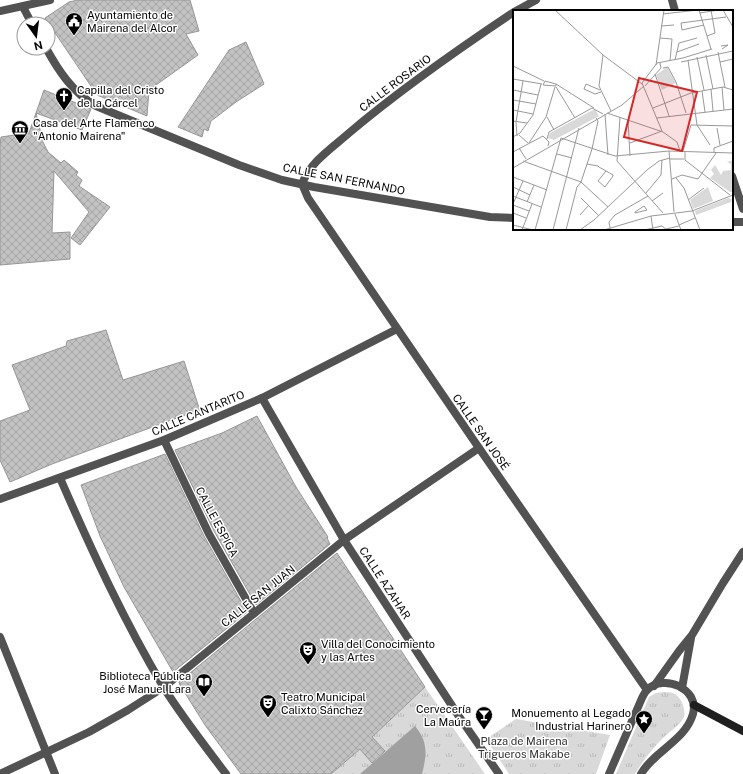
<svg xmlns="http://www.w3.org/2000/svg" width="743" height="774" viewBox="0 0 743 774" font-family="'Public Sans',sans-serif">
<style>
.grass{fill:url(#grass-tufts)}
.water{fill:#a0a0a0}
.building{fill:url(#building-cross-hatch);stroke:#969696}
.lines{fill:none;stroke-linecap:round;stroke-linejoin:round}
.street{stroke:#525252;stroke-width:8}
.secondary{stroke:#1f1f1f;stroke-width:8}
.labels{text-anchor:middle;stroke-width:3;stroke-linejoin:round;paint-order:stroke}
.poi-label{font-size:11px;fill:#000;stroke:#fff;text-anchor:start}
.street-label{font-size:11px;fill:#000;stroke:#fff}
.park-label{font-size:11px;fill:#303030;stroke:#fff}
.inset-road{fill:none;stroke:#999;stroke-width:1}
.view{fill:#d62828;fill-opacity:0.15;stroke:#d62828;stroke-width:2}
.inset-edge{fill:none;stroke:#000;stroke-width:2}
</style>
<defs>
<pattern id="grass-tufts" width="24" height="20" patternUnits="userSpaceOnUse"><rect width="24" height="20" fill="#d9d9d9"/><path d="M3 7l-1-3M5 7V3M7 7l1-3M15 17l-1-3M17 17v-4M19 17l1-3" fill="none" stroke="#b8b8b8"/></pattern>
<pattern id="building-cross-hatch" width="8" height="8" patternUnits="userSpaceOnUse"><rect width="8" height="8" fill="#c2c2c2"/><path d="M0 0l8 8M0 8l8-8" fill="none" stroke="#a5a5a5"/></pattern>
</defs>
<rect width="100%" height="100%" fill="#fff"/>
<g class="grass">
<path d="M425,687l60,87h-154l29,-25 12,14 13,-11 -13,-15z"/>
<path d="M664,692c2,0 6,0 9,1 8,3 13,16 11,24 -4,9 -16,15 -22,22 -11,11 -19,22 -27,35h-19l33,-77 7,-4z"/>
<path d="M516,719l94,16 -14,39h-87l-23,-35z"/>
</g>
<path class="water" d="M415,726c13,16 12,28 7,48h-62z"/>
<g class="building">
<path d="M78,0h112l9,31 -13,3 12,21 -49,35 -2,26 -50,-21 -52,-77 24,-16z"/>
<path d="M246,42l18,42 -28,18 -25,19 -3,10 -4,-2 -2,8 -24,-10 51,-77z"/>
<path d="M44,90l47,19 -9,21 -46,-17z"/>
<path d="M36,113l7,29 5,10 13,11 3,-3 14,12 -2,3 6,5 -3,6 31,21 -30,38 -9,-7 18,-26 -35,-41 -2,62 18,-1v27l-70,6v-120l1,-8 28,-4z"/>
<path d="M106,330l17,50 61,-19 16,50 -15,4 -133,49 -42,18 -10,-22v-39l30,-11 -18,-45 54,-19 1,-5z"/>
<path d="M257,416l39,71 32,50 -1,1 3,6 -74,61 -42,-74 -39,-81 47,-17z"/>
<path d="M165,454l39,82 43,76 -74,60 -49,-85 -24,-51 -19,-51z"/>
<path d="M337,553l88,134 -53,50 13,14 -13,12 -12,-14 -29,25h-90l-36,-49 -25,-40 -1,-3z"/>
</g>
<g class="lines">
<g class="street">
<path d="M672,0l3,11"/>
<path d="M23,7l9,17"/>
<path d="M0,11l50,-11"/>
<path d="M516,11l20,-11"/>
<path d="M514,12c-57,38 -113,77 -165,121 -17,15 -39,29 -47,51l6,14 171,250 168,242"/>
<path d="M46,48c12,22 27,45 50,58l143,59 43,15 32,7 176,30 24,1"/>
<path d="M732,176l11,33"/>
<path d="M732,222h11"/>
<path d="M262,398l82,142 114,175 41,59"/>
<path d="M164,440l45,94 45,79"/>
<path d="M60,478c31,71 64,143 104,210 19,30 41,58 62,86"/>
<path d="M0,499l164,-59 98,-42 135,-69"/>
<path d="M0,637l55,137"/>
<path d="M654,686l25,-35 13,-16 31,-52 20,-31"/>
<path d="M682,688l9,-50"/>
<path d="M0,774l89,-42 39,-22 36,-23 180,-147 135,-92"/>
<path d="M609,774l33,-76c1,-2 3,-6 5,-8 17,-17 53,-1 46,24 -8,27 -39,37 -52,60"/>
</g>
<path class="secondary" d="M694,705l49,26"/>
</g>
<defs>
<g id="civic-pin" transform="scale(0.9)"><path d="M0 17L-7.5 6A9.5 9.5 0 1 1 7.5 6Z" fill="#000" stroke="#fff"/><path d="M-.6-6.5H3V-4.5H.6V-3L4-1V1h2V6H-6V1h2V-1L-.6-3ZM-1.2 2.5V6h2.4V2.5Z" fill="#fff"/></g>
<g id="church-pin" transform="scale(0.9)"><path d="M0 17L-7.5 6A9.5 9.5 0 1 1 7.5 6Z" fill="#000" stroke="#fff"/><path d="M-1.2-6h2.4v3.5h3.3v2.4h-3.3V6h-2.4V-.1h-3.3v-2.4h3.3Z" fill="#fff"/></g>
<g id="museum-pin" transform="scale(0.9)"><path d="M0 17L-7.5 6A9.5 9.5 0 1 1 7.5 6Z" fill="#000" stroke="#fff"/><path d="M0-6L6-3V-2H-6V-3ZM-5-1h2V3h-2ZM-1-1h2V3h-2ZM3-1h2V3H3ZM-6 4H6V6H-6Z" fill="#fff"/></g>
<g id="theatre-pin" transform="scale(0.9)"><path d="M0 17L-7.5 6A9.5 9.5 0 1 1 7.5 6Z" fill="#000" stroke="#fff"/><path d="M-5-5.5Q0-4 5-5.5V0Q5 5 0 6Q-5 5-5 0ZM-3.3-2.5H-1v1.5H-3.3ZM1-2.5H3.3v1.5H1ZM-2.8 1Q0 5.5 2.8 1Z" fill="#fff"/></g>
<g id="library-pin" transform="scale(0.9)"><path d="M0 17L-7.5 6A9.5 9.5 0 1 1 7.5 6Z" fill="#000" stroke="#fff"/><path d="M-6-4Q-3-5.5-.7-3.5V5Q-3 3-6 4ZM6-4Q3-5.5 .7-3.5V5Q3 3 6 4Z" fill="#fff"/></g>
<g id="bar-pin" transform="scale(0.9)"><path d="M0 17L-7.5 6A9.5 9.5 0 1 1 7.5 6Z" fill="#000" stroke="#fff"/><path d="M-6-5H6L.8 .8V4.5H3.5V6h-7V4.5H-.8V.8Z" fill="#fff"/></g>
<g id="sight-pin" transform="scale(0.9)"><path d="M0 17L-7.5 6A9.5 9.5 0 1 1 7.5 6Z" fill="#000" stroke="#fff"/><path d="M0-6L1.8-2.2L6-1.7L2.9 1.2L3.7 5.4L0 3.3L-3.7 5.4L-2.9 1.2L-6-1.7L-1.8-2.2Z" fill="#fff"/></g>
</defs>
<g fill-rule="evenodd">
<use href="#civic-pin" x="74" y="21"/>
<use href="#church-pin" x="64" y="96"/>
<use href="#museum-pin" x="20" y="129"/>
<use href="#theatre-pin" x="308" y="650"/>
<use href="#library-pin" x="204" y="682"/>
<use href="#theatre-pin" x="268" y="703"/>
<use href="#bar-pin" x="484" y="715"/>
<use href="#sight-pin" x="644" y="719"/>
</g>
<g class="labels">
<g class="poi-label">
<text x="87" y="19">Ayuntamiento de<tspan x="87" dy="13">Mairena del Alcor</tspan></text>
<text x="77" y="94">Capilla del Cristo<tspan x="77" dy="13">de la Cárcel</tspan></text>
<text x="33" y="127">Casa del Arte Flamenco<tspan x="33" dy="13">"Antonio Mairena"</tspan></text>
<text x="321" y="648">Villa del Conocimiento<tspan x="321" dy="13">y las Artes</tspan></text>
<text x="191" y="680" text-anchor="end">Biblioteca Pública<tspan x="191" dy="13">José Manuel Lara</tspan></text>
<text x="281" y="701">Teatro Municipal<tspan x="281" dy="13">Calixto Sánchez</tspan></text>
<text x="471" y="713" text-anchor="end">Cervecería<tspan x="471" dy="13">La Maúra</tspan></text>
<text x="631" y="717" text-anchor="end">Monuemento al Legado<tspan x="631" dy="13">Industrial Harinero</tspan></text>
</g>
<g class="street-label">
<text transform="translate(395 83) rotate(-37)" y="4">CALLE ROSARIO</text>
<text transform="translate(344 179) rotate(11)" y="4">CALLE SAN FERNANDO</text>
<text transform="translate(198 413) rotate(-23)" y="4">CALLE CANTARITO</text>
<text transform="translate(481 432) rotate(55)" y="4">CALLE SAN JOSÉ</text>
<text transform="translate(217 522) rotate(62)" y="4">CALLE ESPIGA</text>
<text transform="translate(385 583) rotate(57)" y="4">CALLE AZAHAR</text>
<text transform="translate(258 596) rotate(-39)" y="4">CALLE SAN JUAN</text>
</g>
<g class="park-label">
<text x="524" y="745">Plaza de Mairena<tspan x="524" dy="13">Trigueros Makabe</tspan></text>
</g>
</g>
<g transform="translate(513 10)">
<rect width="220" height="220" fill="#fff"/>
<path d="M154,57l9,16 -14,7 -6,-15zM82,99l4,7 -45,24 -6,-2 2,-5zM220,150v32h-3l-20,-14 4,-4 -3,-4 4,-5 6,10 2,-4 8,-1v-6l-4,-2zM195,177l5,14 -20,8 -3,-9zM215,188l4,1 -1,3 -35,13 -1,-4z" fill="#d9d9d9"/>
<path class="inset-road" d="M42,0l48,45 39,29M186,0l12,39M210,0l10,17M187,3l18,-3M150,4l35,-4M191,15l-22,5 -1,-7 45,-6M148,16l13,-1M194,26l8,-3 -4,-23M147,28l12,1 -2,22M208,36l7,-1 -6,4M164,42l22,-8M205,42l7,35M90,45l-4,31 12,25M193,45l7,34M184,47l7,33M170,48l29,-9M162,50l4,-17 18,-5M175,50l9,65 13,20M168,52l52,-11M207,52l13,-3M143,55l8,-55M0,56l31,15M150,58l5,-1 8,15 10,31M142,64l14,42M0,69l29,5M32,71l11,3v2l-13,-1zM43,74l38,24M132,76l16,-18 -1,-5M43,77l19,31M209,77l2,23M198,79l2,22M0,80l25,5M87,80l-14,-6 -2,5 11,5 6,-2M189,81l3,21M0,90l23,4M140,98l38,-15 32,-6 10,3M0,100l20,4M94,103l56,19 14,10 3,9M92,104l3,41M34,107l7,13M107,107l-3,44 46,52M144,108l76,-9M115,110l2,36M0,111l14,2M204,118l3,17M6,125l9,8M4,126l-1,-14 7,-41M0,127l7,-4 13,-18 8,-31M34,129l2,-7 43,-24 11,6M16,133l17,-26 9,-30M117,133l32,-12 -20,-48 15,-20 26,-5M6,138l7,11M156,141l5,61M170,141l8,-26 42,1M0,142l30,-16 6,6 -1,4M172,142v8l45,35M201,142v-4l19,-7M44,144l15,4M157,149h14M10,151l58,21 27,25M74,154l11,2 1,1 14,8v1l-8,11 -7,-6 8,-10M0,158l109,-63 22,-19M0,167l34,13M163,168l8,10 16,42M159,169l10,-4 16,4 18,-26M0,177l17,8M133,183l15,-18 1,-15M0,186l28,11M68,188l18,18M175,190l16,-12M139,191l11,-8M14,192l7,-17M0,194l10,-23M0,195l16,6M131,196l3,4 -12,3v-1zM0,203l13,5M163,203l16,-2 41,-16M162,204l6,16M67,205l9,-10M138,206l2,14M0,215l20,5M166,215l16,-7M97,218l-1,-6 6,-7 33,-19M153,219l13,-3M9,220l10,-26M22,220l26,-92 54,18 54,-5 64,2M40,220l26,-102M53,220l11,-43 4,-5 11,-33 6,-28 -2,-3M67,220l14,-10 53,-50 12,-9 11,-3M91,220l47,-14 25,-3M131,220l18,-4 5,4"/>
<path class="view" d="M126,68l58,14 -15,59 -58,-14z"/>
<rect width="220" height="220" class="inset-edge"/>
</g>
<g transform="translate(36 36) rotate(166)"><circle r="19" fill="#ffffff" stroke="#999999"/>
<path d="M0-3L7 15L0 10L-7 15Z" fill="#000000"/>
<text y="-6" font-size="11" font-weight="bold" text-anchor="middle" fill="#000000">N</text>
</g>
</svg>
